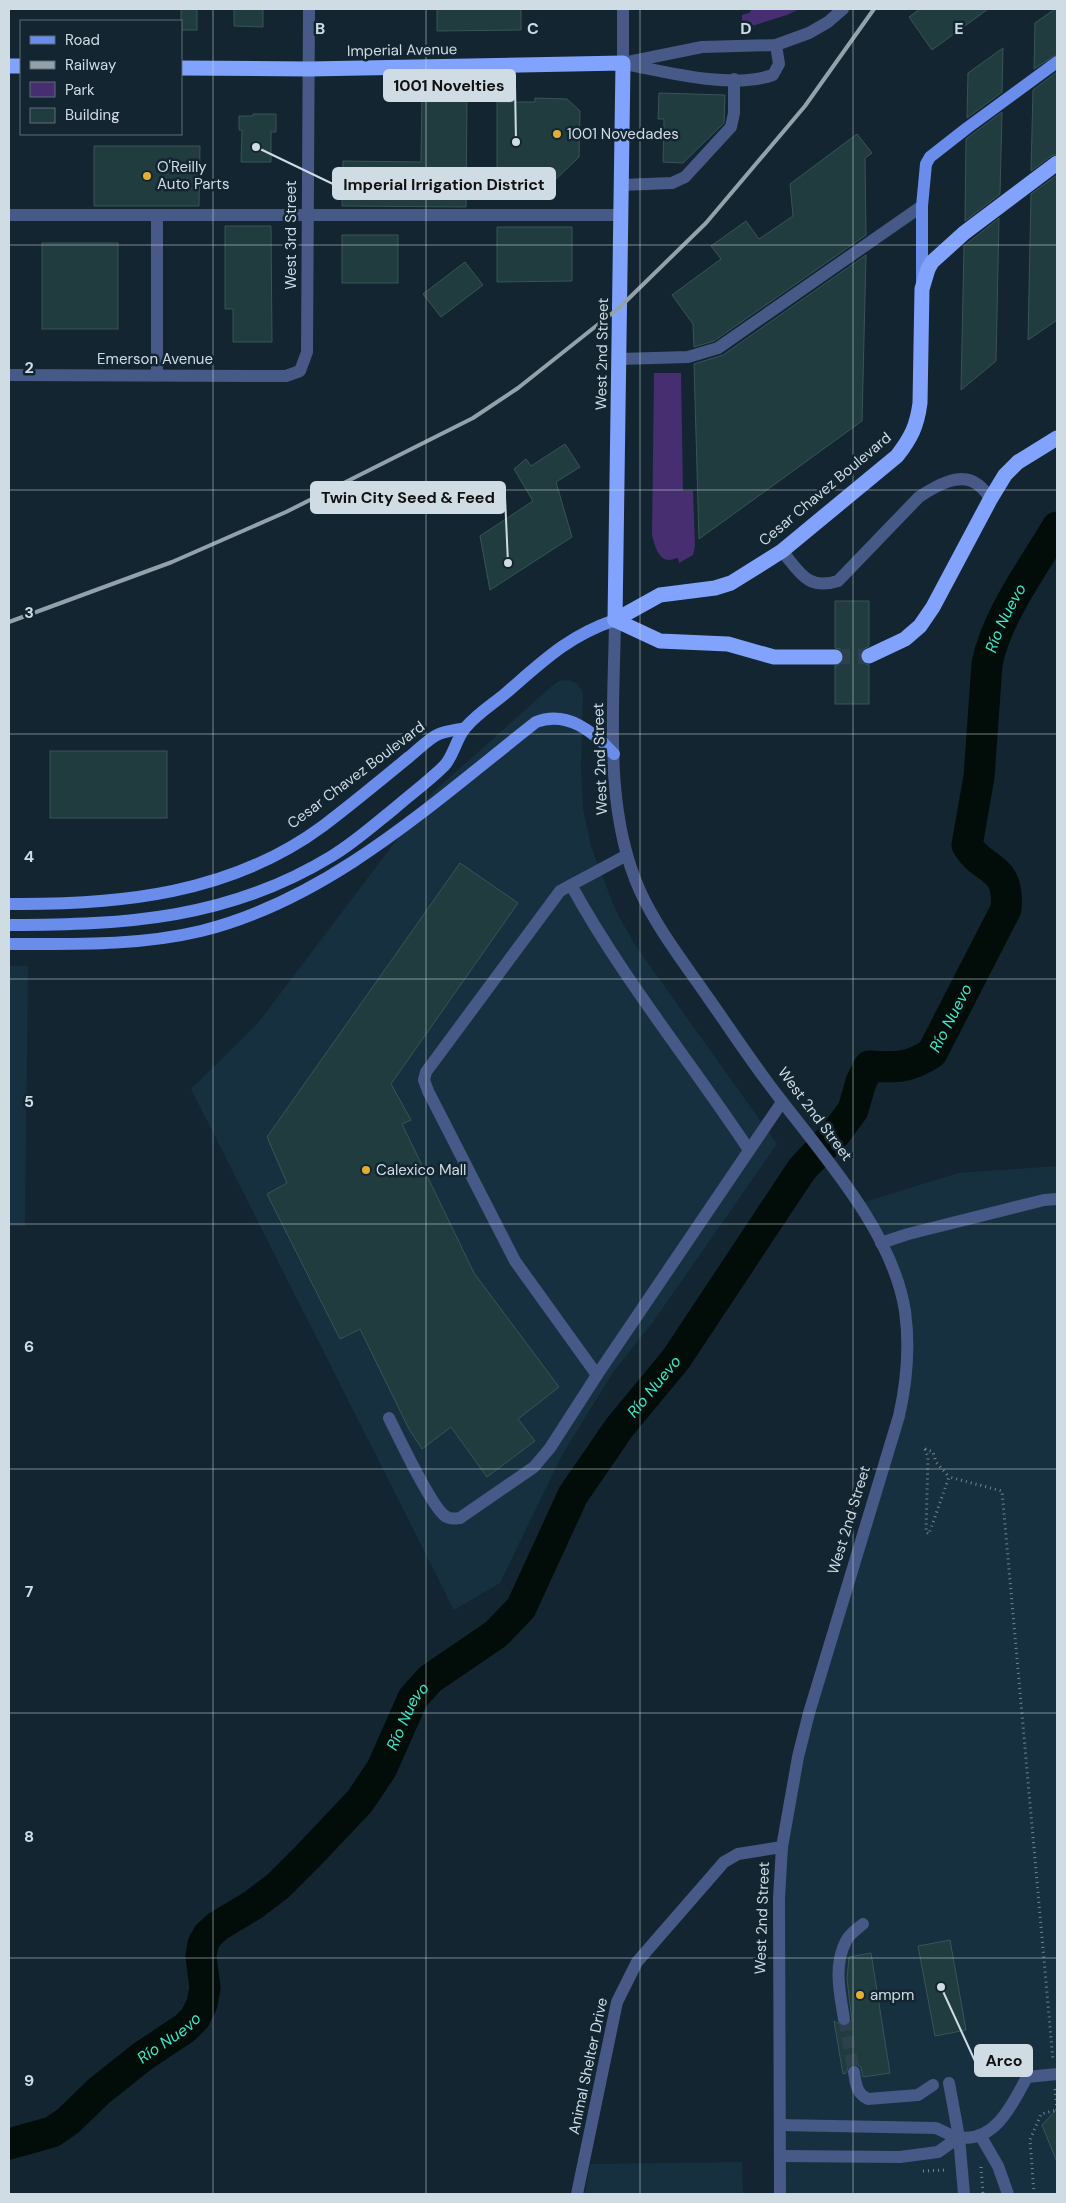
<svg xmlns="http://www.w3.org/2000/svg" width="1066" height="2203" viewBox="0 0 1066 2203" font-family="'DM Sans',sans-serif">
<style>
.built{fill:#16303f}
.green{fill:#462e70}
.lines{fill:none;stroke-linecap:round;stroke-linejoin:round}
.river{stroke:#020d0a;stroke-width:31}
.building{fill:#213c3f;stroke:#395458}
.minor-tunnel{stroke:#2e404c;stroke-width:12;stroke-dasharray:12 6;stroke-linecap:butt}
.highway-tunnel{stroke:#2e404c;stroke-width:15;stroke-dasharray:15 8;stroke-linecap:butt}
.path{stroke:#768690;stroke-width:3;stroke-dasharray:1 4;stroke-linecap:butt}
.minor{stroke:#475986;stroke-width:12}
.major{stroke:#6a8cea;stroke-width:12}
.highway{stroke:#81a3fd;stroke-width:15}
.rail{stroke:#93a1ab;stroke-width:4}
.grid{fill:none;stroke:#d0dce4;stroke-width:1;stroke-opacity:0.55}
.poi-dot{fill:#e2af34;stroke:#122531;stroke-width:2}
.labels{text-anchor:middle;stroke-width:5;stroke-linejoin:round;paint-order:stroke}
.street-label{font-size:15px;fill:#d0dce4;stroke:#122531}
.poi-label{font-size:15px;fill:#d0dce4;stroke:#122531;text-anchor:start}
.water-label{font-size:16px;font-style:italic;fill:#40e5c5;stroke:#122531}
.grid-label{font-size:16px;text-anchor:middle;font-weight:bold;fill:#d0dce4;stroke:#122531;stroke-width:5;stroke-linejoin:round;paint-order:stroke}
.leader{fill:none;stroke:#d0dce4;stroke-width:2}
.callout-dot{fill:#d0dce4;stroke:#122531;stroke-width:2}
.callout{fill:#d0dce4;stroke:#d0dce4;stroke-width:2}
.callout-label{font-size:16px;text-anchor:middle;font-weight:bold;fill:#111}
</style>
<rect width="100%" height="100%" fill="#122531"/>
<g class="built">
<path d="M569,680l9,4 5,9 -2,74 2,42 8,37 24,63 20,36 142,199 -124,178 -39,49 -52,84 -62,128 -46,27 -263,-521 67,-66 174,-230 120,-107 7,-5z"/>
<path d="M9,966h19l-3,260h-16z"/>
<path d="M1057,1166v1028h-277l-1,-296 19,-141 101,-341 9,-66 -14,-79 -36,-67 100,-31z"/>
<path d="M742,2162l1,32h-158l5,-30z"/>
</g>
<g class="green">
<path d="M752,9h47l-12,6 -45,14v-14l7,-2z"/>
<path d="M654,373h27l2,118h10l2,55 -2,9 -14,8 -1,-5c-3,0 -6,2 -9,2 -11,0 -15,-17 -17,-25z"/>
</g>
<g class="lines">
<path class="river" id="s1" d="M9,2144l43,-12 16,-11 31,-30 44,-35 42,-28 10,-10 7,-14 3,-16 -4,-32 2,-12 5,-9 10,-9 35,-21 25,-19 31,-31 51,-54 22,-33 31,-70 17,-19 66,-45 25,-26 52,-113 46,-67 57,-69 126,-190 34,-36 17,-23 8,-28 8,-16c26,2 41,2 63,-13l74,-144c4,-46 -23,-36 -39,-64l12,-68 8,-113c9,-47 46,-96 70,-137"/>
</g>
<g class="building">
<rect x="181" y="9" width="16" height="21"/>
<path d="M234,9h29v18l-29,-1z"/>
<path d="M437,9h84v21l-84,1z"/>
<path d="M920,9h68l-56,41 -23,-33z"/>
<path d="M1055,9h2v45l-23,15 1,-46z"/>
<path d="M1003,48l-1,44 -35,26 1,-45z"/>
<path d="M1057,72v82l-6,2 -20,15 2,-81z"/>
<path d="M659,93l66,2 -1,28 -41,40 -20,-1 1,-43h-6z"/>
<path d="M422,94h45l-1,113 -124,-1 1,-45 78,1z"/>
<path d="M535,98l32,1 13,12 -1,46 -26,25 -56,1v-81h38z"/>
<path d="M1002,112l-2,82 -35,27 1,-82z"/>
<path d="M253,114h23v18h-5v30h-30l1,-32h-3v-14h14z"/>
<path d="M857,134l15,19 -7,5 1,77 -152,106 -20,6 -1,-23 -21,-29 49,-36 -10,-13 35,-25 13,18 34,-23 -3,-32z"/>
<path d="M94,146h106l-1,60h-105z"/>
<path d="M1057,175v145l-29,20 3,-146z"/>
<path d="M999,218l-3,143 -35,29 3,-144z"/>
<path d="M225,226h46l1,116h-39v-33h-8z"/>
<path d="M497,227h75v54l-75,1z"/>
<rect x="342" y="235" width="56" height="48"/>
<rect x="42" y="243" width="76" height="86"/>
<path d="M866,255l-4,166 -163,118 -5,-175 29,-9z"/>
<path d="M465,262l18,23 -42,32 -18,-23z"/>
<path d="M565,444l15,23 -24,15 16,55 -82,53 -10,-54 53,-35 -19,-32 12,-10 5,7z"/>
<path d="M835,601h34v45l-7,4 -2,6 3,7 6,2v39h-34v-38l8,-4 1,-5 -4,-8 -5,-1z"/>
<rect x="50" y="751" width="117" height="67"/>
<path d="M460,863l58,40 -127,181 20,36 -9,4 72,149 85,114 -41,32 17,22 -48,36 -36,-50 -29,22 -13,-20 -49,-100 -20,10 -73,-145 20,-11 -20,-46z"/>
<path d="M950,1940l16,90 -31,6 -17,-90z"/>
<path d="M871,1953l19,120 -27,4 -2,-10 -5,-3 -7,1 -3,8 -3,1 -9,-53 11,6 7,-6 -5,-42 2,-22z"/>
<path d="M1057,2109v53l-15,-37z"/>
</g>
<g class="lines">
<path class="minor-tunnel" d="M844,2019l10,53"/>
<path class="highway-tunnel" d="M835,657l34,-1"/>
<g class="path">
<path d="M925,1449l3,8 -2,75 3,2 20,-57 53,14 51,569"/>
<path d="M925,1449l8,3 3,10 13,15"/>
<path d="M1055,2089l2,21"/>
<path d="M981,2167l2,27"/>
<path d="M923,2171l24,-1"/>
<path d="M1034,2194l-4,-54 11,-26 16,-4"/>
</g>
<g class="minor">
<path d="M623,63l79,-16 74,-2 33,-12 19,-11 15,-13"/>
<path d="M623,63v-54"/>
<path d="M630,65c41,8 103,24 143,10l6,-11 -3,-19"/>
<path d="M621,185l51,-2 13,-6 46,-50 3,-14v-34"/>
<path d="M9,215h612"/>
<path d="M619,359l69,-2 30,-9 204,-142"/>
<path d="M9,375l277,1 14,-5 7,-19 2,-343"/>
<path d="M157,375v-160"/>
<path d="M782,551c17,20 25,40 56,30l81,-84c15,-10 41,-26 58,-13 5,3 9,9 14,14"/>
<path d="M615,620c-1,89 -12,189 25,271 18,39 45,73 69,108 24,34 46,68 72,101 46,60 112,134 124,211 5,36 2,70 -6,105l-90,297 -11,44 -16,90 -3,51 1,296"/>
<path d="M571,885c51,93 119,176 178,265"/>
<path d="M881,1243l27,-9 136,-34 13,-1"/>
<path d="M597,1375l-82,-114 -87,-170 -4,-11 2,-8 134,-181 67,-36"/>
<path d="M389,1418c9,18 42,88 56,98 5,3 8,3 15,2l74,-51 16,-19 47,-73 185,-273"/>
<path d="M844,2019c-4,-26 -11,-53 2,-78 3,-7 11,-12 17,-17"/>
<path d="M854,2072c2,12 2,21 14,27l50,-4 15,-10"/>
<path d="M949,2083l10,54 5,57"/>
<path d="M780,2125l156,3c7,3 15,8 22,9 37,7 55,-34 69,-60l30,-3"/>
<path d="M980,2135l18,31 10,28"/>
<path d="M780,2156l120,1 38,-5 21,-15"/>
<path d="M577,2194l40,-192 20,-40 87,-100 14,-8 44,-7"/>
</g>
<g class="major">
<path d="M922,281v-75l4,-42 4,-7 37,-29 90,-66"/>
<path d="M9,904c111,1 222,-10 314,-78 29,-22 58,-46 86,-69 9,-7 20,-19 30,-23 8,-3 17,-4 26,-6"/>
<path d="M9,925c117,0 220,-6 323,-69 22,-13 43,-32 63,-48 16,-14 34,-27 49,-42 10,-10 12,-28 22,-39 11,-13 27,-23 40,-34 37,-32 62,-57 109,-73"/>
<path d="M9,944c63,0 130,2 192,-13 129,-32 233,-129 335,-209 31,-12 58,10 78,32"/>
</g>
<g class="highway">
<path d="M9,66h12"/>
<path d="M181,68l128,1 314,-6 -8,557"/>
<path d="M615,620l45,-25 55,-7 16,-5 51,-32 115,-95c14,-18 20,-30 23,-53l2,-114 6,-20 4,-7 32,-29 93,-70"/>
<path d="M615,620l45,21 68,3 46,13h61"/>
<path d="M869,656l36,-17 15,-13 13,-19 58,-109 14,-23 13,-13 39,-24"/>
</g>
<path class="rail" d="M9,622l163,-60 114,-50 187,-94 45,-30 102,-81 86,-84 99,-117 69,-97"/>
</g>
<path class="grid" d="M213,9v2185M426,9v2185M640,9v2185M853,9v2185M9,245h1048M9,490h1048M9,734h1048M9,979h1048M9,1224h1048M9,1469h1048M9,1713h1048M9,1958h1048"/>
<g class="poi-dot">
<circle cx="557" cy="134" r="5"/>
<circle cx="147" cy="176" r="5"/>
<circle cx="366" cy="1170" r="5"/>
<circle cx="860" cy="1995" r="5"/>
</g>
<g class="labels">
<g class="street-label">
<text transform="translate(402 50) rotate(-1)" y="5">Imperial Avenue</text>
<text transform="translate(291 235) rotate(-90)" y="5">West 3rd Street</text>
<text transform="translate(602 354) rotate(-89)" y="5">West 2nd Street</text>
<text x="155" y="364">Emerson Avenue</text>
<text transform="translate(825 489) rotate(-40)" y="5">Cesar Chavez Boulevard</text>
<text transform="translate(600 759) rotate(-92)" y="5">West 2nd Street</text>
<text transform="translate(356 775) rotate(-37)" y="5">Cesar Chavez Boulevard</text>
<text transform="translate(815 1114) rotate(53)" y="5">West 2nd Street</text>
<text transform="translate(849 1520) rotate(-73)" y="5">West 2nd Street</text>
<text transform="translate(762 1918) rotate(-88)" y="5">West 2nd Street</text>
<text transform="translate(588 2066) rotate(-78)" y="5">Animal Shelter Drive</text>
</g>
<g class="poi-label">
<text x="567" y="139">1001 Novedades</text>
<text x="157" y="172">O'Reilly<tspan x="157" dy="17">Auto Parts</tspan></text>
<text x="376" y="1175">Calexico Mall</text>
<text x="870" y="2000">ampm</text>
</g>
<g class="water-label">
<text dy="6" stroke="none"><textPath href="#s1" startOffset="1964">Río Nuevo</textPath></text>
<text dy="6" stroke="none"><textPath href="#s1" startOffset="1530">Río Nuevo</textPath></text>
<text dy="6" stroke="none"><textPath href="#s1" startOffset="1036">Río Nuevo</textPath></text>
<text dy="6" stroke="none"><textPath href="#s1" startOffset="616">Río Nuevo</textPath></text>
<text dy="6" stroke="none"><textPath href="#s1" startOffset="195">Río Nuevo</textPath></text>
</g>
</g>
<g class="grid-label">
<text x="320" y="34">B</text>
<text x="533" y="34">C</text>
<text x="746" y="34">D</text>
<text x="959" y="34">E</text>
<text x="29" y="373">2</text>
<text x="29" y="618">3</text>
<text x="29" y="862">4</text>
<text x="29" y="1107">5</text>
<text x="29" y="1352">6</text>
<text x="29" y="1597">7</text>
<text x="29" y="1842">8</text>
<text x="29" y="2086">9</text>
</g>
<path class="leader" d="M516 142L515 85M256 147L333 184M508 563L505 497M941 1987L975 2061"/>
<g class="callout-dot">
<circle cx="516" cy="142" r="5"/>
<circle cx="256" cy="147" r="5"/>
<circle cx="508" cy="563" r="5"/>
<circle cx="941" cy="1987" r="5"/>
</g>
<g class="callout">
<rect x="384" y="70" width="131" height="31" rx="5"/>
<rect x="333" y="168" width="222" height="31" rx="5"/>
<rect x="311" y="482" width="194" height="31" rx="5"/>
<rect x="975" y="2045" width="57" height="31" rx="5"/>
</g>
<g class="callout-label">
<text x="449" y="91">1001 Novelties</text>
<text x="444" y="190">Imperial Irrigation District</text>
<text x="408" y="503">Twin City Seed &amp; Feed</text>
<text x="1004" y="2066">Arco</text>
</g>
<rect width="1066" height="2203" fill="none" stroke="#d0dce4" stroke-width="20"/>
<rect x="20" y="20" width="162" height="115" fill="#122531" stroke="#5e6e79"/>
<rect x="30" y="36" width="25" height="8" fill="#6a8cea" stroke="#5e6e79"/>
<text x="65" y="45" font-size="15" fill="#d0dce4">Road</text>
<rect x="30" y="61" width="25" height="8" fill="#93a1ab" stroke="#5e6e79"/>
<text x="65" y="70" font-size="15" fill="#d0dce4">Railway</text>
<rect x="30" y="82" width="25" height="15" fill="#462e70" stroke="#5e6e79"/>
<text x="65" y="95" font-size="15" fill="#d0dce4">Park</text>
<rect x="30" y="108" width="25" height="15" fill="#213c3f" stroke="#5e6e79"/>
<text x="65" y="120" font-size="15" fill="#d0dce4">Building</text>
</svg>
